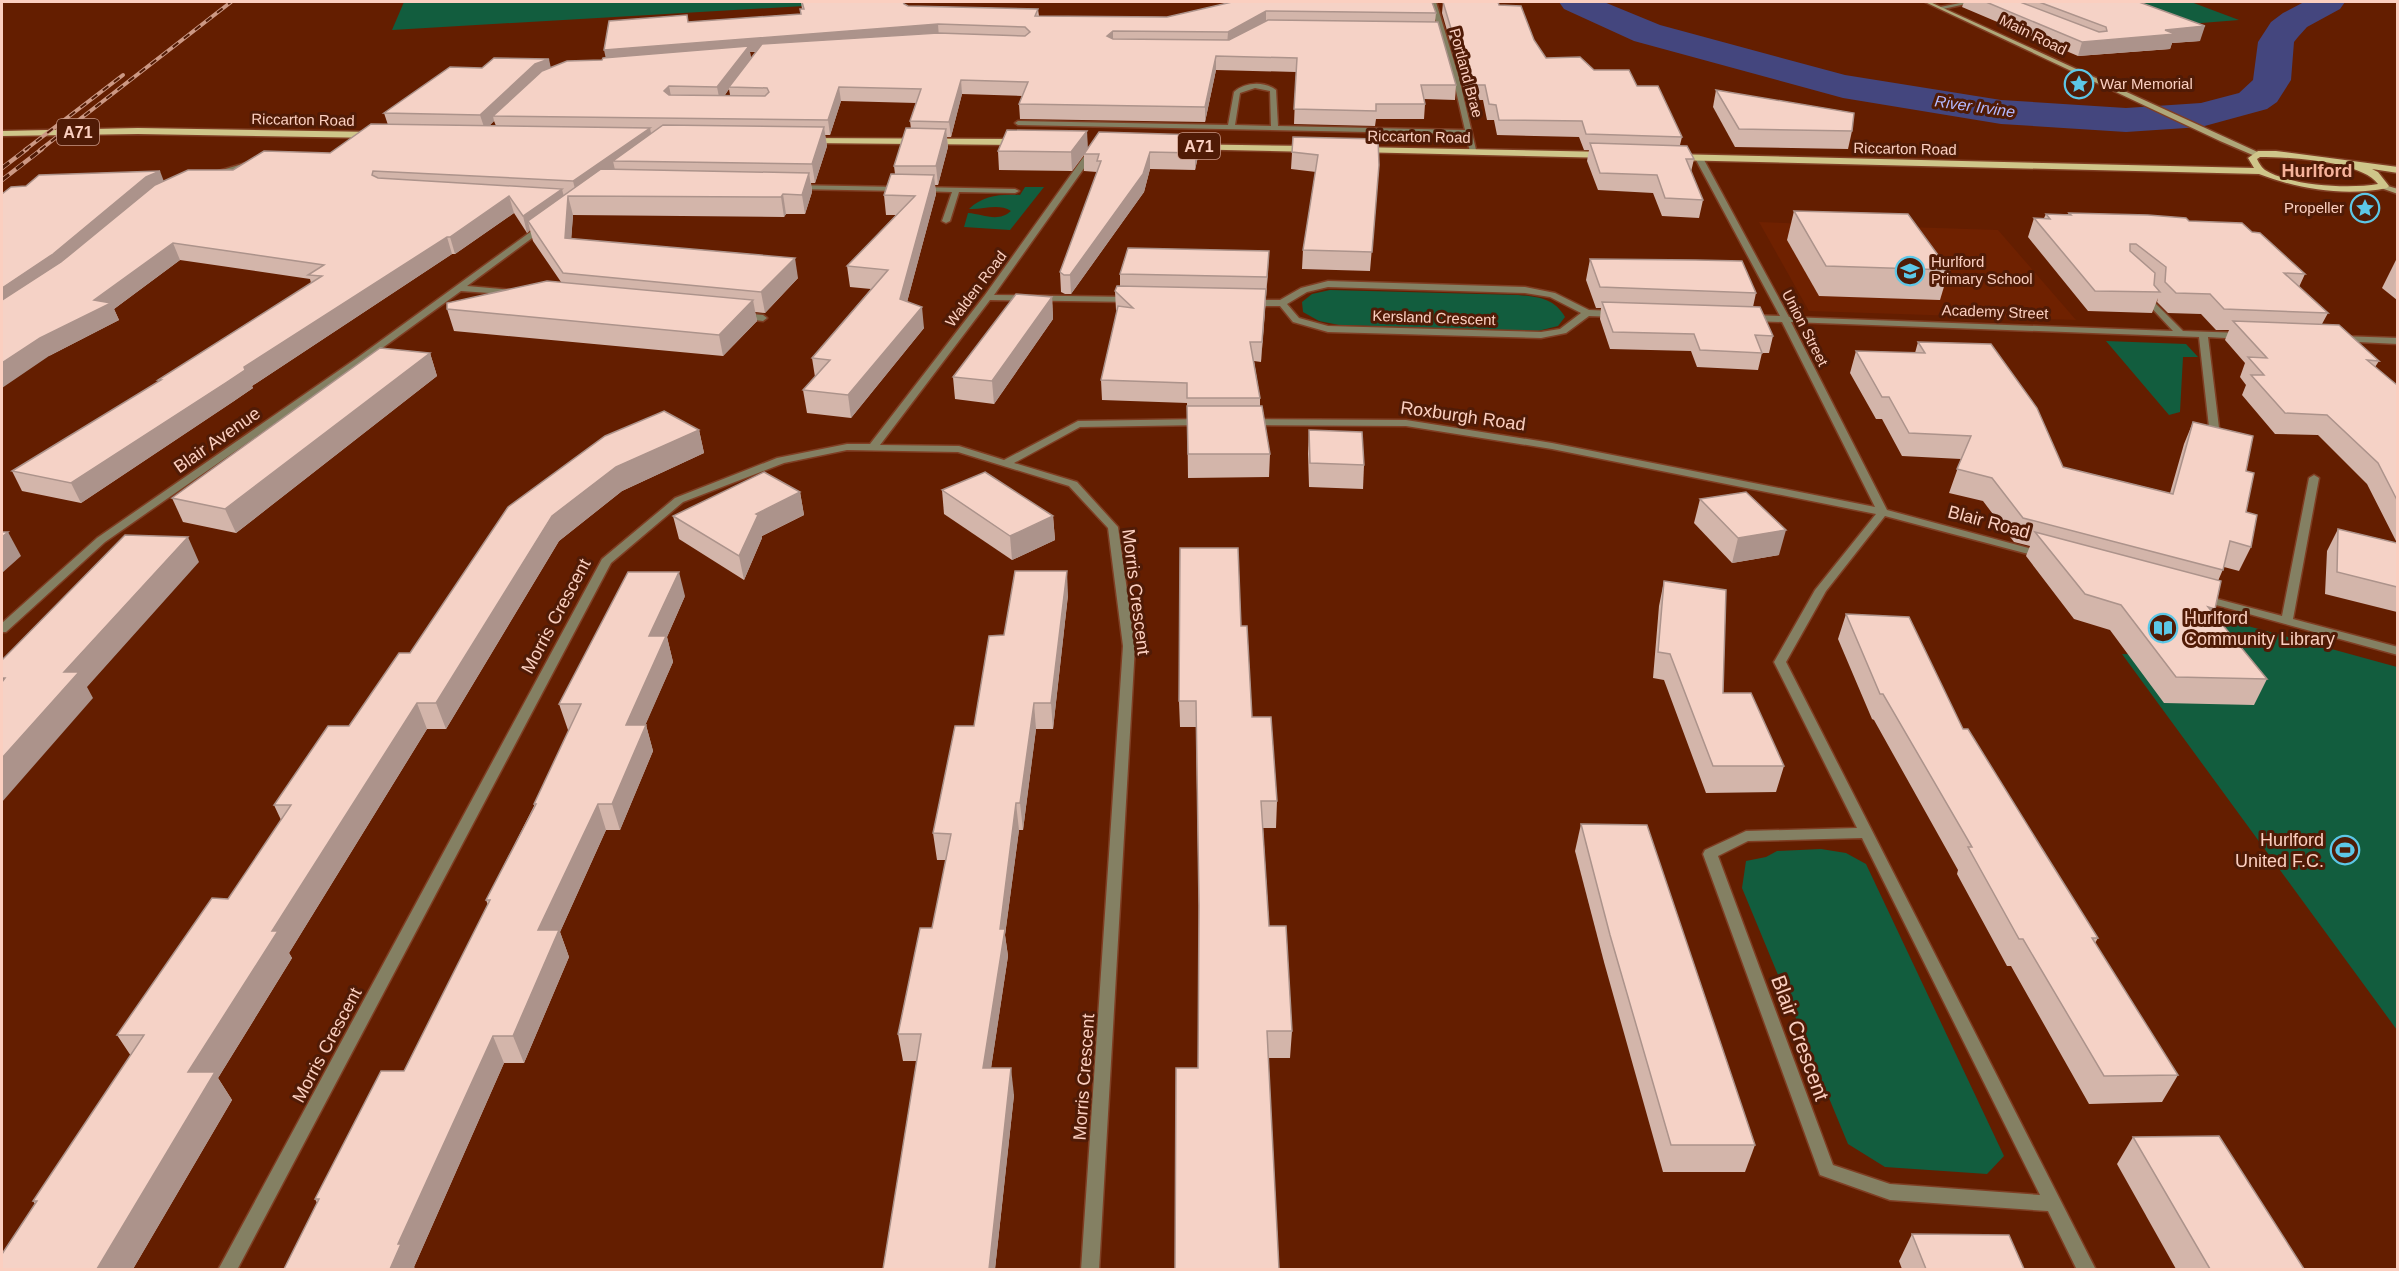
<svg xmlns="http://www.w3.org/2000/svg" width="2399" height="1271" viewBox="0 0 2399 1271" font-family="Helvetica,sans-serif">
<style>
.built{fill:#6f2100}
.green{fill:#125d3e}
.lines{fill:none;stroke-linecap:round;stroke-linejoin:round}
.river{fill:#44467e;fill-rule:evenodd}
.street-casing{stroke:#7f3e23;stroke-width:3}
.secondary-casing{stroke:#7f3e23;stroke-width:3}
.primary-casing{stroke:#7f3e23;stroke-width:3}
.street{fill:#848063;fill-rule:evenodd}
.secondary{fill:#afa779;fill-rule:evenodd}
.primary{fill:#cfc68a;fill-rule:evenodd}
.rail-far1-casing{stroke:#cc9884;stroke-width:4}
.rail-casing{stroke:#cc9884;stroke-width:4.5}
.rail-far1{stroke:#501b06;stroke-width:2;stroke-dasharray:7;stroke-linecap:butt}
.rail{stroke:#501b06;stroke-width:3;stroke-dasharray:9;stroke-linecap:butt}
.wall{fill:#d3b5aa;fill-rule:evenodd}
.shaded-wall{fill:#ac938b}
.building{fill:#f5d2c6;stroke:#ac938b;stroke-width:1.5}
.labels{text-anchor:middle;stroke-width:6;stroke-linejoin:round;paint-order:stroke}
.far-street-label{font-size:15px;fill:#fbcfc0;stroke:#501b06}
.far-poi-label{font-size:15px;fill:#fbcfc0;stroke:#501b06;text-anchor:start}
.far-water-label{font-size:16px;font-style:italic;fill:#b4b9ff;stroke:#501b06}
.shield{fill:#501b06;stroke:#c89988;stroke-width:1.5}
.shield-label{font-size:16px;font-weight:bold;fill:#fbcfc0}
.far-quarter-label{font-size:18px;font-weight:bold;fill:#f6b39b;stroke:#501b06}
.street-label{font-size:18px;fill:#fbcfc0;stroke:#501b06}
.poi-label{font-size:18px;fill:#fbcfc0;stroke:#501b06;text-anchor:start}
.near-street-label{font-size:21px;fill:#fbcfc0;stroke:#501b06}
</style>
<rect width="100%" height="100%" fill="#641e00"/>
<path class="built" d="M1759,222l239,8 78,90 -267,-9z"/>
<g class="green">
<path d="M404,2h468l-480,28z"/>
<path d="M2087,2h104l48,18 -88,7z"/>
<path d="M1025,187h19l-34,43 -46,-3 4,-14c15,1 30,10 43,-2 -13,-8 -28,-1 -42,-2 14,-14 32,-15 51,-14z"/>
<path d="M1330,290l188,5c20,2 36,3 47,22l-7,9 -20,5 -199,-6 -20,-4 -16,-9 -1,-10 10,-8z"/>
<path d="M2106,341l80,3 12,13h-15l-3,55 -11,3z"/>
<path d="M2222,619l175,48v363l-275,-376 95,3z"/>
<path d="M1821,849l25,4 20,11 138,292 -17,18 -102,-7 -37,-23 -106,-256 4,-27 20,-4 11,-6z"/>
</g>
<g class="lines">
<path class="river" d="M1559,2h45l56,23 185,50 156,25 125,8 75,-5 38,-10 14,-13 5,-38 13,-20 12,-9 21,-11h41l-5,7 -33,18 -9,10 -4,5 -3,38 -14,22 -10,7 -66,18 -75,5 -125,-8 -158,-26 -209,-57 -70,-32z"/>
<g class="street-casing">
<g id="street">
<path d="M1430,2h6l23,76 18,76 -7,-2 -4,-18 -448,-9 -3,-2 3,-2 210,4 6,-33c11,-10 30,-11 42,-2l2,36 187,4 -12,-52zM1255,88l15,3 1,35 -36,-1 5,-32z"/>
<path d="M1965,2h10l-32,7 -3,-2z"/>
<path d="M1090,148l7,2 -103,145 137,2 4,3 -1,2 -144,-2 -110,145 79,1 45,14 74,-39 124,-2 5,3 -5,3 -122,2 -66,36 63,19 41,45 17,119 -36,624h-18l42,-624 -15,-118 -39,-42 -111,-34 -111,-2 -63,13 -101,39 -72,61 -374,707h-19l384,-711 73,-61 102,-40 70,-14h23l115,-149z"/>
<path d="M1696,156l7,2 86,159 384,14 -26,-28 2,-10 4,-3 4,3 -2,10 28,28 60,2 4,3 -4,3 -35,-2 12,99 -5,3 -5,-3 -11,-99 -408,-15 96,188 160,43 2,2 -6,3 -158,-42 -59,75 -40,71 310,608h-19l-29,-59 -158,-11 -70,-25 -117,-321 2,-4 41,-19 111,-3 -83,-166 41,-72 61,-76 -324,-65 -146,-23 -156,-1 -5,-3 5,-3 156,1 146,23 323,64 -93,-185 -31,-1 -4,-3 4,-3 29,1 -85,-158zM1862,838l178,357 -150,-11 -57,-19 -115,-309 30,-15z"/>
<path d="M256,160h3v4l-50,13 -4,-2z"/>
<path d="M791,185l109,2 4,2 -4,2 -106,-2 -4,-2z"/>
<path d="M917,187l98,2 4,2 -4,2 -56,-1 -9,29 -4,2 -4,-2 10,-29 -32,-1 -4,-2z"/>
<path d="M540,225l7,2 -80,59 47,4 3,1v4l-56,-4 -98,71 -258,180 -99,90h-4v-9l95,-85 260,-180z"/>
<path d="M1328,281l197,6 30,6 34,17 27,1 4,3 -4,3 -27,-1 -23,17 -25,5 -213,-6 -35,-10 -13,-16h-30l-4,-3 4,-3h30l21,-12zM1328,287l197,6 25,4 31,16 -21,16 -19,3 -213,-6 -29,-8 -12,-14 20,-12z"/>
<path d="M740,313l23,2 4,3 -4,3 -26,-3v-4z"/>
<path d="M2341,336l57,2v6l-60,-3 -2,-2z"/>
<path d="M2314,475l5,3 -26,141 105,28v8l-200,-55 -2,-2 6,-3 80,21 27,-138z"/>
</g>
</g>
<g class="secondary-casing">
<g id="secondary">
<path d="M1925,2h5l332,152 -7,2 -35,-15z"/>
<path d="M2381,184l17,5v5l-17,-6z"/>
</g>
</g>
<g class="primary-casing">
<g id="primary">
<path d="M138,128l238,4 4,3 -4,3 -238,-4 -136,2v-5z"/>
<path d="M802,138l219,1 4,3 -4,3 -216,-2 -3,-1z"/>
<path d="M1177,144l135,2 4,3 -4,3 -132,-3 -3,-1z"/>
<path d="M1357,147l252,5 4,3 -4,3 -255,-6v-4z"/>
<path d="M2258,151h18l122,16v6l-26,-4 6,3 11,14 -2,2c-42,9 -89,1 -128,-14l-587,-14 -4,-3 4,-3 582,14 -6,-10zM2260,157c29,0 101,4 118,27 -29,5 -87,2 -113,-14 -3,-2 -6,-7 -8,-11z"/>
</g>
</g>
<use href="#street" class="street"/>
<use href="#secondary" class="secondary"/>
<use href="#primary" class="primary"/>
<g class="rail-far1-casing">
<g id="rail-far1">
<path d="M25,150l98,-75"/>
<path d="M40,150l191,-148"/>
</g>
</g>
<g class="rail-casing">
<g id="rail">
<path d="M2,168l25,-19"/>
<path d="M2,180l40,-31"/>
</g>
</g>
<use href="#rail-far1" class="rail-far1"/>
<use href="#rail" class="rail"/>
</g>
<g class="wall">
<path d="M801,2h102l1,2 4,2 130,3 1,7 128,1 65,-15 204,11 -1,9 21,63 -1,15 -31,-1 1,5 -1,15h-48l-1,7 -81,-2 2,-52 -80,-2 -11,52 -185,-3 -1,-15 3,-8 -60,-2 -11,43h-4l1,10 -10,38h-3l1,9 -29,108 17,26 -73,90 -44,-5 -4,-23 12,-13 -3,-19 59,-69 -21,-2 -3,-21 49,-51h-10l-2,-20 11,-21 -1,-8 17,-37 -1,-8 6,-18 -75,-2 -11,34h-5l2,11 -12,37h-4l1,9 -7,22h-19l-2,3 -211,-2 -2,24 227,39 -33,35 -10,-1 2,9 -34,35 -269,-25 -7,-22 114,-27 -28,-41 -3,-11 -3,3 -13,-20 -59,41h-3l-200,132 1,2 -19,13 -153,102 -59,-12 -10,-20 147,-89 -1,-2 153,-97 -1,-4 -130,-19 -66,49 5,11 -70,36 115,-175 69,-11 97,-17 58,-28 -4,-12 98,-45 69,-1 51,-7 85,-45 1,7 112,-8v-5h2zM750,52h6l-5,6zM729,89l1,6h-5zM494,121l2,5h-7z"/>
<path d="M1443,2h55l1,3 35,35 12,18 48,12 43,16 45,51 -2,8 14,14 -3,13 12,28 -4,18 -37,-2 -9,-23 -55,-3 -11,-29 2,-11h-5l-5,-13 -82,-2 -3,-15h-7l-4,-20h-16l-25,-87z"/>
<path d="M1964,2h175l61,39 -28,2 -2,6 -92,7 -116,-49z"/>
<path d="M1716,90l136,41 -4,18 -113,-2 -22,-40z"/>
<path d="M1293,137l86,28 -9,106 -68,-2 1,-19 13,-78 -25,-3z"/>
<path d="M1088,148l111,4 -4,18 -45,-1 -6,23 -73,102h-6l-4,-2 -1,-20 37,-100 -13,-1v-16l-12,16 -73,-1 -1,-19z"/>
<path d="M1794,211l155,59 -9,30 -121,-4 -32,-56z"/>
<path d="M2069,213l120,8 63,11 53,42 -6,13 29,26 -6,11 57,37 -4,6 22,18v227l-72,-18 2,-43 11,-22 59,14 -30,-59 -49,-49 -43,-1 -33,-39 4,-10 -6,-8 5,-14 -20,-23 4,-10h-13l-15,-16 -33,-1 -11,-11 1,-4 -6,15 -64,-2 -60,-74 6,-19h10l2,-4h22z"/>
<path d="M2397,258v42l-15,-12z"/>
<path d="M1590,259l166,34 -3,14 20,29 -4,17h-7l-4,17 -61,-3 -6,-16 -81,-2 -10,-30 1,-11h-5l-10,-28z"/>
<path d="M1268,271l-7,91 -7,-1 6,37v8l10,48 -1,23 -81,1 -1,-75 -85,-3 -1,-20 16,-69 -1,-1 -1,-19 5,-5v-12z"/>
<path d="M1052,297l1,22 -59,85 -39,-5 -2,-22z"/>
<path d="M1918,342l145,125 107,26 14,-49 9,-22 53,49v41l5,35 -12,24 -15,-4 -6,14 -3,28 -2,4 54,66 -13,26 -90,-2 -54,-73 -36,-11 -48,-63 4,-10 -16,-4 -31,-41 -34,-8 12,-34 -59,-3 -20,-37h-6l-26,-46 6,-22 59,2z"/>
<path d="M430,353l7,23 -201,157 -53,-11 -11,-24z"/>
<path d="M699,430l5,23 -82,38 -63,50 -113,188h-19l-138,224 3,5 -74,120 14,22 -99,169h-131l33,-65 -2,-3 98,-145 -14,-21 111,-136 53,-79 -7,-15 75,-79 61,-73z"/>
<path d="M1309,430l55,35 -1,24 -54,-2 -1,-34z"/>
<path d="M942,490l111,26 2,24 -43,20 -68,-46z"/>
<path d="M800,492l4,23 -42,21v2l-18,42 -65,-41 -6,-23z"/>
<path d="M1700,499l79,56 -47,8 -38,-40z"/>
<path d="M1664,581l59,112 61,73 -8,26 -70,1 -42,-113 -11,-2 6,-72z"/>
<path d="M1068,595l-15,134h-17l-13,101h-4l-14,105 3,21 -17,112 23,27 -19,174h-112l34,-208h-14l-5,-27 34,-106 14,-68h-9l-4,-27 41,-107 30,-91z"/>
<path d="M685,596l-18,41 6,25 -28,63h1l7,26 -33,79h-14l-46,102 9,25 -45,106h-20l-90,204 1,2h-131l33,-66 -2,-4 89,-128 84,-166 -2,-5 48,-94v-2l35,-74h-1l-9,-26z"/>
<path d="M1846,614l117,115 135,209 -3,5 83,132 -16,27 -73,2 -78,-138h-4l-50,-92 1,-4 -84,-150 -2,-1 -34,-80z"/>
<path d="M1241,626l11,91 25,84 -1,27h-13l6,98 23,105 -2,27h-22l11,211 -81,-201 1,-145 -3,-196h-16l-1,-26z"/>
<path d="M1581,824l174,321 -10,27h-82l-59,-210 -29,-111z"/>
<path d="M2133,1137l171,132h-128l-59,-105z"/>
<path d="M1912,1234l112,35h-122l-3,-8z"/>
</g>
<g class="shaded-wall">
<path d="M1266,11v14l-39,21 1,-14z"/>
<path d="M938,24l1,14 -189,14 1,8 -22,27v2l-9,13 -3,-15 -110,-23 -3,-14z"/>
<path d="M2205,26l-5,15 -28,2 -2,6 -92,7 4,-14 83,-12z"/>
<path d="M1113,31v14l-6,-9z"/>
<path d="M1216,56v14l-11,52v-15z"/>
<path d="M549,59l3,14 -59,43 1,5 -9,9 -5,-15 55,-51z"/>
<path d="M961,80l1,14 -11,43 -2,-15z"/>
<path d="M669,86l3,15 -8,-10z"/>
<path d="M839,87l2,14 -11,34 -2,-15z"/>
<path d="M824,127l3,19 -12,37 -3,-19z"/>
<path d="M650,128l3,15 -40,18 2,9 -38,27 -4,-16z"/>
<path d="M946,129l2,18 -10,38 -2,-19z"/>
<path d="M1087,131l1,18 -16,22 -1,-19z"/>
<path d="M1199,135v17l-4,18v-17z"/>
<path d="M1150,152v17l-6,23 -73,102 -1,-19z"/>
<path d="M160,171l6,16 -164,125v-24l144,-111z"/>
<path d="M809,173l3,19 -7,22 -3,-19z"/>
<path d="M934,175l2,19 -34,127 -2,-22z"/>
<path d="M562,189l4,16 -38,16 2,9 -3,3 -4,-17z"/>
<path d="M783,194l3,20 -2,3 -3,-20z"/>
<path d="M509,196l5,17 -59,41 -5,-17z"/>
<path d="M568,196l5,19 -3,43 -5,-20z"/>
<path d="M447,237l5,17 -200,132 1,2 -19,13 -153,102 -10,-20 173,-116z"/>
<path d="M173,243l7,17 -66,49 5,11 -70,36 -47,32v-25l92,-63z"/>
<path d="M1269,251l-1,20 -2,27 1,-21z"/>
<path d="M795,258l3,20 -33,35 -4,-21z"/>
<path d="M1266,289l-1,19 -4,54 1,-20z"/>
<path d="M1052,297l1,22 -59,85 -2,-23z"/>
<path d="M753,300l4,21 -34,35 -4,-21z"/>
<path d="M922,307l2,21 -73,90 -3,-23z"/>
<path d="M430,353l7,23 -201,157 -11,-24z"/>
<path d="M699,430l5,23 -82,38 -63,50 -113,188 -10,-26 116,-187 64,-49z"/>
<path d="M800,492l4,23 -42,21v2l-18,42 -5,-24 17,-42z"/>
<path d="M1053,516l2,24 -43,20 -2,-24z"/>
<path d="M1786,530l-7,25 -47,8 6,-25z"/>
<path d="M8,532l13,24 -19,17v-36z"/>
<path d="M188,537l11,25 -112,125 6,11 -91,104v-44l62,-86z"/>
<path d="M1067,571l1,24 -15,134 -2,-26z"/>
<path d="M679,572l6,24 -18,41 6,25 -39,89 -8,-26 23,-89z"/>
<path d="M417,703l10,26 -138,224 3,5 -74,120 14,22 -99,169h-36l91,-197 84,-141z"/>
<path d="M1034,703l2,26 -13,101 -3,-27z"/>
<path d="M646,725l7,26 -33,79 -8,-26z"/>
<path d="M1016,803l3,27 -14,105 3,21 -21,139 -4,-27 17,-139z"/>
<path d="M598,804l8,26 -46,102 9,25 -45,106 -11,-27 25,-106z"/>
<path d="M493,1036l11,27 -90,204 1,2h-25l8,-25z"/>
<path d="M1011,1068l3,27 -19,174h-6z"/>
</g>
<g class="building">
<path d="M802,2h101l1,2 4,2 130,3 -3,7 132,1 65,-15h200l4,11 -170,-2 -38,21 -115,-1 -6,5 6,3 116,1 39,-20 170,2 18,63h-35l4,19h-49v7l-82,-2 3,-51 -81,-2 -11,51 -186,-3 9,-22 -67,-2 -12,42 -39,-1 11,-32 -82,-2 -11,33 -335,-4 49,-45 25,-10 35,-1 1,-2 146,-12 -32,41 -48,-1 -5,5 5,4 96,1 4,-4 -2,-4 -38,-1 33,-43 176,-11 87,3 5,-4 -5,-5 -87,-3 -334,26 5,-29 78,-6 1,7 113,-8 -1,-5h4z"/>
<path d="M1443,2h55l1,3 22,1 13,34 12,18 34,-1 14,13h35l8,16h21l24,51 -96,-3 -4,-13 -83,-1 -3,-15 -7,-1 -4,-19h-17z"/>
<path d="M1986,2h34l79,30 8,-1 -1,-4 -67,-25h100l66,24 -40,4 10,4 -93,8z"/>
<path d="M494,58l55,1 -14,5 -55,51 -96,-2 66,-46 32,1z"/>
<path d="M1716,90l138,23 -2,18 -113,-2z"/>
<path d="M371,124l279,4 -77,53 -200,-10 -1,4 6,3 184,11 -39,27 -14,-20 -59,41h-3l-203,130 1,3 -18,12 -156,101 -59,-12 149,-91h-3l164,-104 -14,-1 16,-10 -151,-22 -79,57 17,3 -71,35 -38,25v-63l59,-38 94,-77 33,-15h45l31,-19 66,2z"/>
<path d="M663,125l161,2 -12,37 -199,-3z"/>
<path d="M906,128l40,1 -10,37h-42z"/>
<path d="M1007,130l80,1 -16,21 -73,-1z"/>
<path d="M1099,132l100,3 -4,18 -45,-1 -7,22 -73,101h-6l-4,-3 41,-111h-4l2,-7h-15z"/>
<path d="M1293,137l85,2 1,26 -7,87 -69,-2 15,-95 -26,-3z"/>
<path d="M1590,143l97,3 7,13h-8l17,41 -38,-2 -8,-23 -57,-2z"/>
<path d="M601,169l208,4 -7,22 -19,-1 -2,3 -213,-1 -3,42 230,20 -34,34 -198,-19 -35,-52z"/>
<path d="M160,171l-14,6 -93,77 -51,34v-94l9,-7 15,-1 13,-11z"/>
<path d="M891,174l43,1 -34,124 22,8 -74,88 -45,-5 27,-30 -18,-2 76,-88 -41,-4 68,-70 -31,-1z"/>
<path d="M1794,211l114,3 41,56 -123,-4z"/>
<path d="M2069,213l79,2 38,3 3,3 53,2 10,9 8,1 45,41 -21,-1 44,40 -104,-4 -14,-15 -34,-1 -11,-11 1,-15 -30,-23h-6v7l25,22 -1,12 6,7 -65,-1 -61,-73 16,1 -4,-5 25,1z"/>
<path d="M1128,248l141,3 -2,26 -147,-3z"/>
<path d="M1590,259l106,1 46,1 14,32 -156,-6z"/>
<path d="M547,281l206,19 -34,35 -272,-26v-6z"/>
<path d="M1117,286l149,3 -4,53h-12l10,56h-73v-15l-86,-3 17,-74 15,2 -18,-17z"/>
<path d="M1016,294l36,3 -60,84 -39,-4z"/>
<path d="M1602,302l158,5 13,29 -18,-1 7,18 -62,-3 -6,-16 -81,-2z"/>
<path d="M2233,321l106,4 40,36 -12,-1 30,25v115l-19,-37 -51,-48 -42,-2 -34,-38h13l-16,-18 19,1z"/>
<path d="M1918,342l73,2 46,64 26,59 110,27 20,-72 60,14 -7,35 8,2 -8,39 11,3 -6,32 -21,-6 -7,29 -200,-52 -31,-40 -35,-9 14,-33 -62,-3 -20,-36h-7l-26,-46 69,2z"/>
<path d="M380,348l50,5 -205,156 -53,-11z"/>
<path d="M1187,406h75l8,48h-82z"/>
<path d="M664,411l35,19 -83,37 -64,49 -116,187h-19l-145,228h6l-90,141h27l-118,197h-95v-15l35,-53h-4l111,-166h-27l95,-137 16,1 63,-94h-17l54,-79h21l50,-73h11l98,-146 97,-71z"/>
<path d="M1309,430l53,2 2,33 -54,-2z"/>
<path d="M764,472l36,20 -44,22 2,1 -19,41 -66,-40z"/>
<path d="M985,472l68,44 -43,20 -68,-46z"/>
<path d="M1746,492l40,38 -48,8 -38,-39z"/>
<path d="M2338,529l59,14v44l-60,-15z"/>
<path d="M2,532h6l-6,5z"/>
<path d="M2035,532l186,49 -6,28 -7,-2 59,72 -91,-2 -55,-72 -36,-11z"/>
<path d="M125,535l63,2 -124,135h15l-77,86v-76l3,-4h-3v-18z"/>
<path d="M1180,548h58l3,78h6l5,91h19l6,84h-16l8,125h17l6,105h-25l12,238h-104l1,-201h22l1,-163 -3,-204h-17z"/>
<path d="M1015,571h52l-16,132h-17l-14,100h-4l-16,126h5l-22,139h28l-22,201h-106l38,-235h-23l22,-106h12l19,-94 -18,-1 22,-107h19l15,-90 15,-1z"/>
<path d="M628,572h51l-30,64h17l-40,89h20l-34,79h-14l-60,126h21l-46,106h-20l-95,208h3l-11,25h-106l35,-70h-4l66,-128h23l86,-171h-4l50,-96h-2l47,-100h-22z"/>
<path d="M1664,581l62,9 -3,103h28l33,73h-71l-43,-112 -12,-2z"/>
<path d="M1846,614l63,3 54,112h5l73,118 57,91h-6l86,137 -74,1 -81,-137h-4l-51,-92h4l-89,-153h-3z"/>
<path d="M1581,824l66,1 108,320h-84l-61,-210z"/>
<path d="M2219,1136l85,133h-94l-77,-132z"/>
<path d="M1912,1234l97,1 15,34h-98z"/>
</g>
<defs>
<g id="sight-ring" transform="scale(1.5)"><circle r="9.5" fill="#501b06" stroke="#5cc7e7" stroke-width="1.5"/><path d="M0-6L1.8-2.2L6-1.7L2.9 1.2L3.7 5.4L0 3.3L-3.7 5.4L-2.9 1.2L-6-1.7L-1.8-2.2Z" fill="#5cc7e7"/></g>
<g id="school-ring" transform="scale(1.5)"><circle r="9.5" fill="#501b06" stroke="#5cc7e7" stroke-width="1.5"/><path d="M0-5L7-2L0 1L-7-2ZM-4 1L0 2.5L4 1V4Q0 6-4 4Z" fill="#5cc7e7"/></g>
<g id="library-ring" transform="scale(1.5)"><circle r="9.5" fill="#501b06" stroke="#5cc7e7" stroke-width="1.5"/><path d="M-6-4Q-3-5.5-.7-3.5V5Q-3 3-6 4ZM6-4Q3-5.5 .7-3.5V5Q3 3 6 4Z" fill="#5cc7e7"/></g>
<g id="stadium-ring" transform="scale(1.5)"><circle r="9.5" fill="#501b06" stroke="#5cc7e7" stroke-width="1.5"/><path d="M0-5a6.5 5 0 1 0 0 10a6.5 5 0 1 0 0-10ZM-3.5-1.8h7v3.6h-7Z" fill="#5cc7e7"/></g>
</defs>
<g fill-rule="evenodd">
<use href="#sight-ring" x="2079" y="84"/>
<use href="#sight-ring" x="2365" y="208"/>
<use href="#school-ring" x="1910" y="271"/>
<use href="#library-ring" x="2163" y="628"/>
<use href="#stadium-ring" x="2345" y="850"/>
</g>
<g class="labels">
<g class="far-street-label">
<text transform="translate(2033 35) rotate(26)" y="5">Main Road</text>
<text transform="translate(1466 73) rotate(75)" y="5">Portland Brae</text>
<text transform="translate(303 120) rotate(1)" y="5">Riccarton Road</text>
<text transform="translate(1419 137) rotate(1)" y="5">Riccarton Road</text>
<text transform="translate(1905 149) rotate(1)" y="5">Riccarton Road</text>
<text transform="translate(976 289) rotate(-53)" y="5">Walden Road</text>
<text transform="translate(1995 312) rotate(2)" y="5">Academy Street</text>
<text transform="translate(1434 318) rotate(2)" y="5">Kersland Crescent</text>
<text transform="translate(1805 328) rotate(63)" y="5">Union Street</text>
</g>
<g class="far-poi-label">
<text x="2100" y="89">War Memorial</text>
<text x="2344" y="213" text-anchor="end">Propeller</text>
<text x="1931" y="267">Hurlford<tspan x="1931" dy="17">Primary School</tspan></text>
</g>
<g class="far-water-label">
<text transform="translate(1975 106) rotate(8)" y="6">River Irvine</text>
</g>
<g class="shield">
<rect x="57" y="119" width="42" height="26" rx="4.5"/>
<rect x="1178" y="133" width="42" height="26" rx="4.5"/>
</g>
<g class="shield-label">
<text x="78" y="138">A71</text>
<text x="1199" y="152">A71</text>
</g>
<g class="far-quarter-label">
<text x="2317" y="177">Hurlford</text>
</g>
<g class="street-label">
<text transform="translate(1463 416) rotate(8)" y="6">Roxburgh Road</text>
<text transform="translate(217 440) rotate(-35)" y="6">Blair Avenue</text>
<text transform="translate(1989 522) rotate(15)" y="6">Blair Road</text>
<text transform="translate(1136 592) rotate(83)" y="6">Morris Crescent</text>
<text transform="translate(556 616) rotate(-62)" y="6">Morris Crescent</text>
<text transform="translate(327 1045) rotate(-62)" y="6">Morris Crescent</text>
<text transform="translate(1084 1077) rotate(-86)" y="6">Morris Crescent</text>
</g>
<g class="poi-label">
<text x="2184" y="624">Hurlford<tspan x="2184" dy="21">Community Library</tspan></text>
<text x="2324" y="846" text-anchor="end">Hurlford<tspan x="2324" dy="21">United F.C.</tspan></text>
</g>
<g class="near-street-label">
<text transform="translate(1800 1038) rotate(70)" y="7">Blair Crescent</text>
</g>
</g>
<rect width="2399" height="1271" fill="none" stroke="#fbcfc0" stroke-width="6"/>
</svg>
